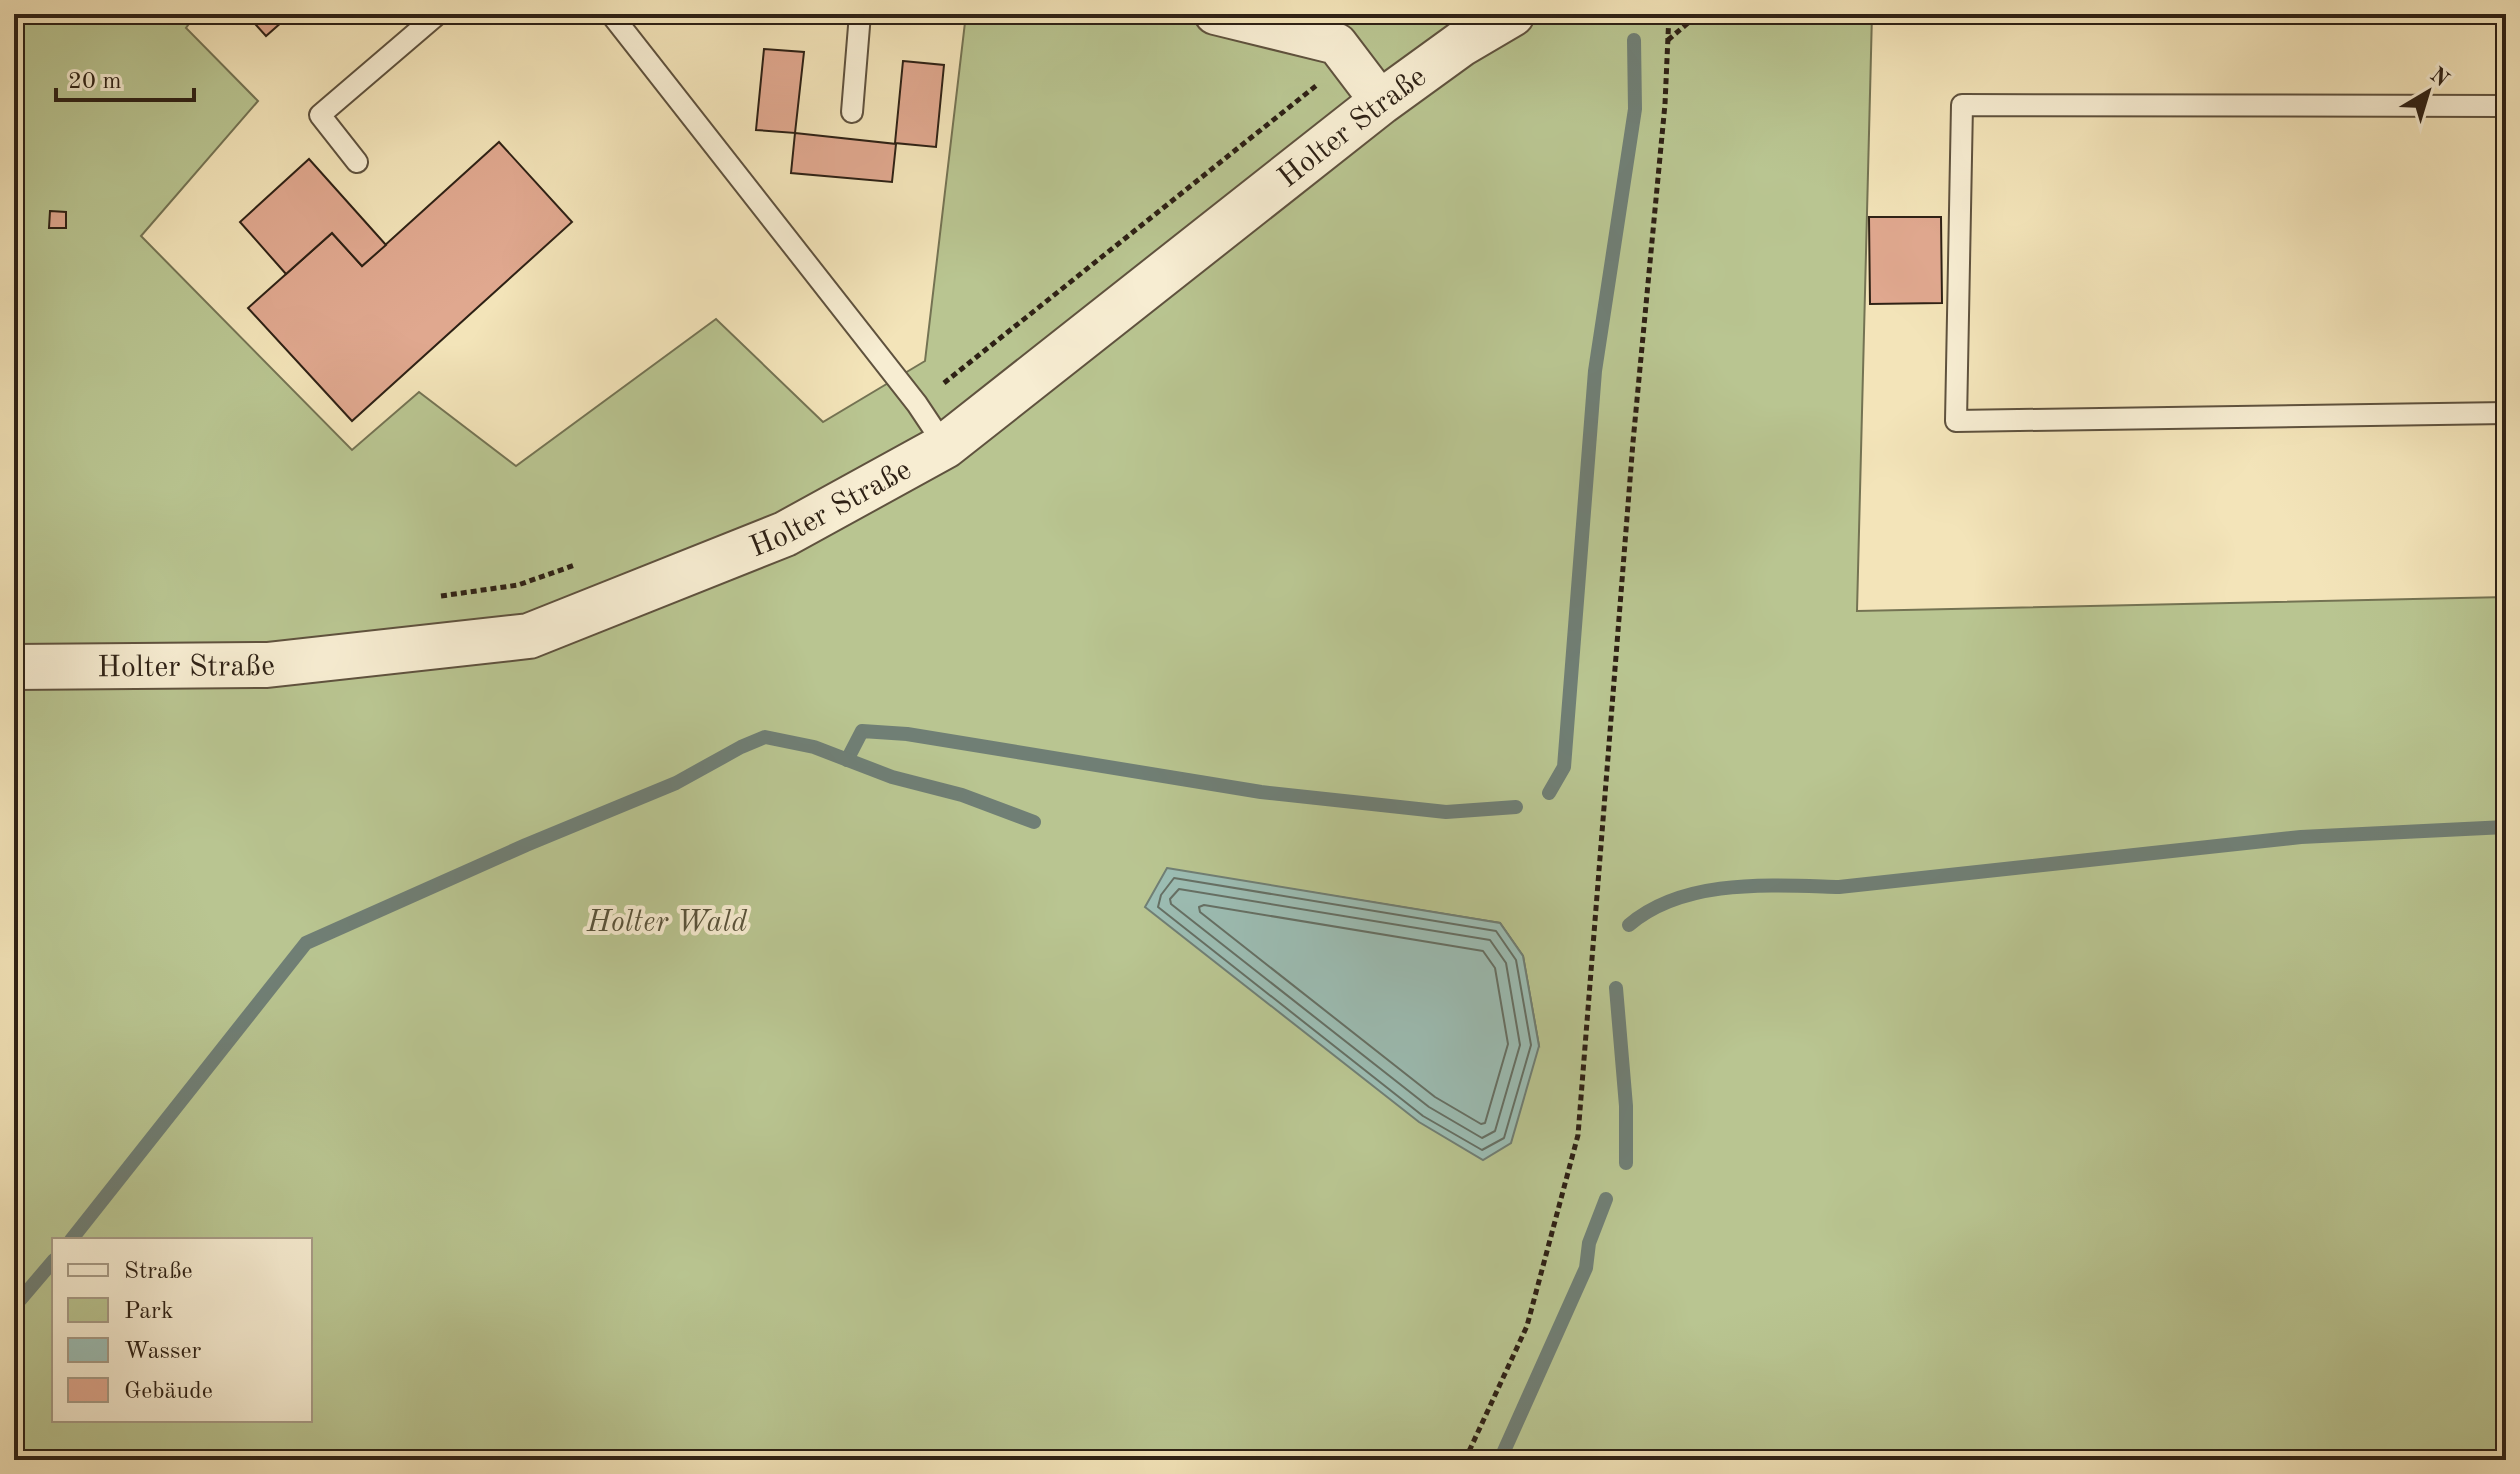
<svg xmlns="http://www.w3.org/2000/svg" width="2520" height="1474" viewBox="0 0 2520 1474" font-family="'Old Standard TT',serif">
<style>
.green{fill:#b9c591;stroke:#747353;stroke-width:2;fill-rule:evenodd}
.water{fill:#9cbeb5;stroke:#707f75;stroke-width:2}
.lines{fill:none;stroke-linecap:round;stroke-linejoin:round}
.shore{stroke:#657065;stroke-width:2}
.stream{stroke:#707f75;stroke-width:14}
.building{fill:#e0a88f;stroke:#2e2115;stroke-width:2}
.service-casing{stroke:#5f523e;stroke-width:24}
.minor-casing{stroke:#5f523e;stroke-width:44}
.tertiary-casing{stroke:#5f523e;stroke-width:48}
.path{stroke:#2e2115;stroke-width:5;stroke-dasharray:6 4;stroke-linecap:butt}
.service{stroke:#f7edd2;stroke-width:20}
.minor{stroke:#f7edd2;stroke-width:40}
.tertiary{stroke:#f7edd2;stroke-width:44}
.labels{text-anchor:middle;stroke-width:8;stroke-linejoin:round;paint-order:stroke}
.street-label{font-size:30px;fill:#2e2115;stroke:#f7edd2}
.park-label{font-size:30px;font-style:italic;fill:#58523a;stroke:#f7edd2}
</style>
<rect width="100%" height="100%" fill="#f3e4b9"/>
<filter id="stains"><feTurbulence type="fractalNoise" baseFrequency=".0025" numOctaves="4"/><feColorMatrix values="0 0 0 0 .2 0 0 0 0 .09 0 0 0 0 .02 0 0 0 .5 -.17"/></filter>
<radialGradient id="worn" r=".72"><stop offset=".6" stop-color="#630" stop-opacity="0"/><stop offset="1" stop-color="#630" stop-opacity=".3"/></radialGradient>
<path class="green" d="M14,14h182l-10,14 72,73 -117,135 211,214 67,-58 97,74 200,-147 107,103 102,-61 41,-347h906l-15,597 649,-14v863h-2492zM1167,869l333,54 23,33 16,90 -393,-139zM54,1240h256v180h-256z"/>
<path class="water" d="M1167,868l333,55 23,33 16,90 -28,97 -28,17 -64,-38 -274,-215z"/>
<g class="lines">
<g class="shore">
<path d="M1174,878l322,53 20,29 15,85 -27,93 -22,12 -59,-34 -265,-209 3,-12z"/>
<path d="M1179,889l311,51 16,23 14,82 -25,86 -13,7 -53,-31 -258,-203 -1,-5z"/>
<path d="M1204,905l279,46 12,17 13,76 -23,79 -4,1 -46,-27 -235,-185 -1,-5z"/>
</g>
<g class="stream">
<path d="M847,760l15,-29 45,3 354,58 185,20 70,-5"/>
<path d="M1549,793l15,-26 31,-396 40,-262 -1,-69"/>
<path d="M1629,925c55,-47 141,-40 210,-38l462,-50 205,-10"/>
<path d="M1616,988l10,118v57"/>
<path d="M71,1240l235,-297 220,-98 150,-62 65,-36 24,-10 49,10 78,30 70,18 72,27"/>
<path d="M14,1307l40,-47"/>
<path d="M1500,1460l86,-192 3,-25 17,-44"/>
</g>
</g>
<g class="building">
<path d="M246,14h45l-25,22z"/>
<path d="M764,49l40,3 -9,81 -39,-3z"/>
<path d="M903,61l41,4 -8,82 -41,-4z"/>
<path d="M795,133l101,11 -4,38 -101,-9z"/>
<path d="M499,142l73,80 -220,199 -104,-113 84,-75 30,33z"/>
<path d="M309,159l77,86 -24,21 -30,-33 -46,41 -46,-52z"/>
<path d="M50,211l16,1v16h-17z"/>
<path d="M1869,217h72l1,86 -72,1z"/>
</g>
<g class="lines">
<g class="service-casing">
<g id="service">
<path d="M611,14l306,390 28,42"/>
<path d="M2506,106l-544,-1 -6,316 550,-8"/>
<path d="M852,112l8,-98"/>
<path d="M357,162l-37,-47 118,-101"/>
</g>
</g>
<g class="minor-casing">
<path id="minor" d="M1215,14l122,30 44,58"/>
</g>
<g class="tertiary-casing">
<g id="tertiary">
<path id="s1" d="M14,667l253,-2 262,-29 256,-102 160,-88 436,-344 80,-58 51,-30"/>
</g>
</g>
<g class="path">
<path d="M1668,40l20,-17 -9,-9"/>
<path d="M944,383l373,-298"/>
<path d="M441,596l77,-11 57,-20"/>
<path d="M1465,1460l62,-134 51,-191 55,-693 32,-338 4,-90"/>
</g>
<use href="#service" class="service"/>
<use href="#minor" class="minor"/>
<use href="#tertiary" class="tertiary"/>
</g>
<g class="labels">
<g class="street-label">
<text dy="10" stroke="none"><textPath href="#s1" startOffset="1492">Holter Straße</textPath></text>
<text dy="10" stroke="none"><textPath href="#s1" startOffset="844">Holter Straße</textPath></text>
<text dy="10" stroke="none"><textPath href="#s1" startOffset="172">Holter Straße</textPath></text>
</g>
<g class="park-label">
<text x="667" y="931">Holter Wald</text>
</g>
</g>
<rect width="2520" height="1474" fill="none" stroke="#f3e4b9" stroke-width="48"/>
<rect x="16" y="16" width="2488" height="1442" fill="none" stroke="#2e2115" stroke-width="4"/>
<rect x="24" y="24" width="2472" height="1426" fill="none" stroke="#2e2115" stroke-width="2"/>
<rect x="52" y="1238" width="260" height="184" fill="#f7edd2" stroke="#a79b86" stroke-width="2"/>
<rect x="68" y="1264" width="40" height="12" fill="#f7edd2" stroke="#a79b86" stroke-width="2"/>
<text x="124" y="1278" font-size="24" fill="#2e2115">Straße</text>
<rect x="68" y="1298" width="40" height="24" fill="#b9c591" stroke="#a79b86" stroke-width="2"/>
<text x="124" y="1318" font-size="24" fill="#2e2115">Park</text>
<rect x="68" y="1338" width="40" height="24" fill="#9cbeb5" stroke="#a79b86" stroke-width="2"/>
<text x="124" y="1358" font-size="24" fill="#2e2115">Wasser</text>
<rect x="68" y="1378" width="40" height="24" fill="#e0a88f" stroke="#a79b86" stroke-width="2"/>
<text x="124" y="1398" font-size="24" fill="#2e2115">Gebäude</text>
<g transform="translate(2428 92) rotate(38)" stroke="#f7edd2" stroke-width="6" paint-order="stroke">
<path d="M0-6L14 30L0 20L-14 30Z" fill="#2e2115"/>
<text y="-12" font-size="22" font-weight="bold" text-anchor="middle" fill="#2e2115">N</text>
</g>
<path d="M56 88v12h138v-12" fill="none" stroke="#2e2115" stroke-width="4"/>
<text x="68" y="88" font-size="24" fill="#2e2115" stroke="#f7edd2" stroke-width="6" paint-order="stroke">20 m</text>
<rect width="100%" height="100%" filter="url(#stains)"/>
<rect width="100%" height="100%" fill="url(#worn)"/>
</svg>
